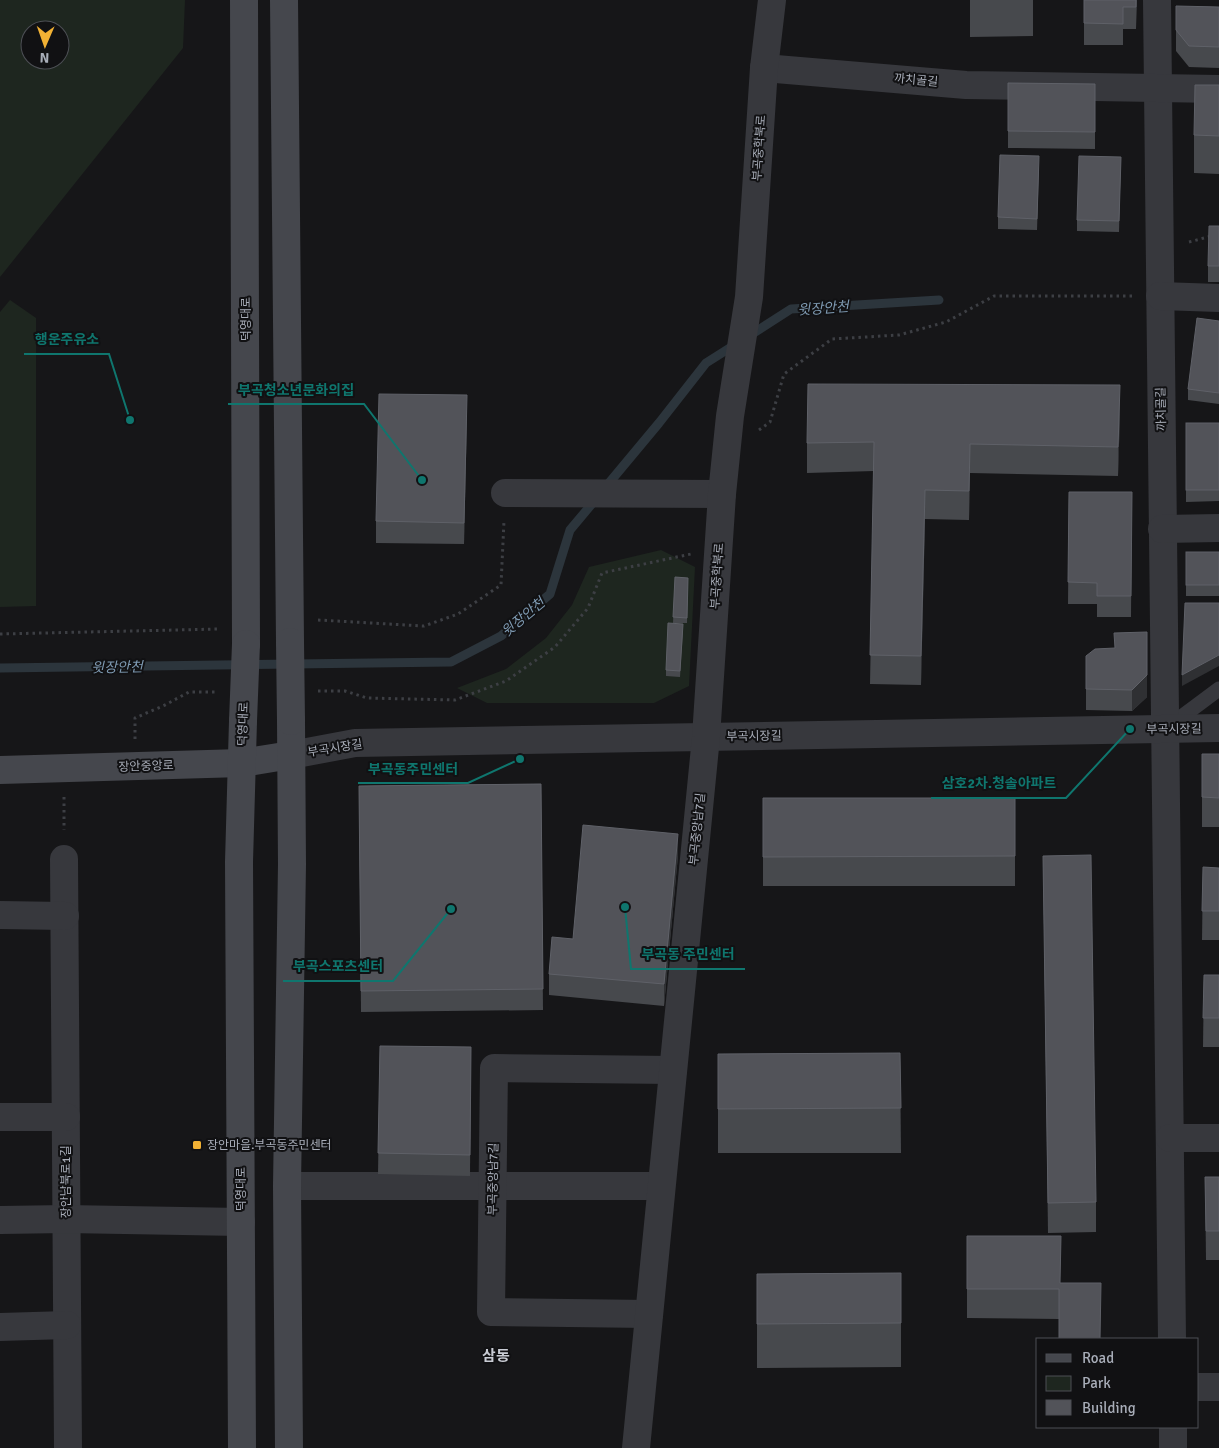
<svg xmlns="http://www.w3.org/2000/svg" width="1219" height="1448" viewBox="0 0 1219 1448" font-family="Signika,'Noto Sans KR',sans-serif">
<style>
.green{fill:#1e261f;fill-rule:evenodd}
.lines{fill:none;stroke-linecap:round;stroke-linejoin:round}
.stream{stroke:#2c353c;stroke-width:9}
.path{stroke:#3d3f44;stroke-width:3;stroke-dasharray:2.5 4;stroke-linecap:butt}
.lane{stroke:#37383d;stroke-width:15}
.street{stroke:#37383d;stroke-width:28}
.secondary{stroke:#45474d;stroke-width:28}
.secondary-bridge{stroke:#45474d;stroke-width:28}
.wall{fill:#47494d}
.shaded-wall{fill:#2f3033}
.building{fill:#525359;stroke:#5f6168}
.poi-dot{fill:#f2b134;stroke:#111113;stroke-width:2}
.labels{text-anchor:middle;stroke-width:4;stroke-linejoin:round;paint-order:stroke}
.street-label{font-size:12px;fill:#a8adb8;stroke:#111113}
.poi-label{font-size:12px;fill:#a8adb8;stroke:#111113;text-anchor:start}
.water-label{font-size:14px;font-style:italic;fill:#7f9bb3;stroke:#111113}
.quarter-label{font-size:15px;font-weight:bold;fill:#c9ccd4;stroke:#111113}
.leader{fill:none;stroke:#0f766e;stroke-width:2}
.callout-dot{fill:#0f766e;stroke:#111113;stroke-width:2}
.callout-label{font-size:14px;text-anchor:middle;font-weight:bold;fill:#0f766e;stroke:#111113;stroke-width:4;stroke-linejoin:round;paint-order:stroke}
</style>
<rect width="100%" height="100%" fill="#161618"/>
<g class="green">
<path d="M0,0h185l-2,48 -183,229zM30,30h30v30h-30z"/>
<path d="M10,300l26,18v288l-36,1v-295z"/>
<path d="M661,550l34,17 -6,119 -35,17h-167l-30,-15 49,-19 40,-31 26,-33 17,-38z"/>
</g>
<g class="lines">
<g class="stream">
<path d="M749,336l42,-27 148,-9"/>
<path d="M604,489l55,-66 47,-60 30,-19"/>
<path d="M0,668l451,-6 50,-26 49,-42 20,-64 26,-31"/>
</g>
<g class="path">
<path d="M1189,242l30,-8"/>
<path d="M759,430l11,-8 14,-48 48,-35 67,-4 47,-13 48,-26h138"/>
<path d="M318,620l106,6 34,-12 43,-29 3,-64"/>
<path d="M0,634l219,-5"/>
<path d="M318,691h27l22,7 88,2 51,-19 49,-34 33,-39 14,-35 89,-19"/>
<path d="M135,739v-21l30,-13 24,-13h26"/>
<path d="M64,797v33"/>
</g>
<path class="lane" d="M1168,727l51,-38"/>
<g class="street">
<path d="M1157,0l15,1339"/>
<path d="M764,68l202,17 253,4"/>
<path d="M1160,296l59,2"/>
<path d="M505,493l217,1"/>
<path d="M1162,529l57,-1"/>
<path d="M291,755l64,-12 864,-15"/>
<path d="M64,859l4,589"/>
<path d="M0,915l65,1"/>
<path d="M0,1117h66"/>
<path d="M1170,1138h49"/>
<path d="M287,1186h374"/>
<path d="M0,1220l66,-1 175,3"/>
<path d="M649,1314l-158,-2 3,-244 179,2"/>
<path d="M0,1327l67,-2"/>
<path d="M1198,1387h21"/>
<path d="M1173,1427v21"/>
<path d="M636,1448l70,-711 16,-243 8,-78 19,-119 15,-229 8,-68"/>
</g>
<g class="secondary">
<path d="M244,0l2,644"/>
<path d="M284,0l6,642"/>
<path d="M0,770l242,-7 49,-8"/>
<path d="M242,1448l-3,-586 4,-141"/>
<path d="M289,1448l-2,-262 5,-322 -1,-143"/>
</g>
<g class="secondary-bridge">
<path d="M290,642l1,79"/>
<path d="M243,721l3,-77"/>
</g>
</g>
<g class="wall">
<path d="M970,0h63v36l-63,1z"/>
<path d="M1084,0h53l-1,29h-13v16h-39z"/>
<path d="M1176,6l43,1v61l-30,-1 -13,-16z"/>
<path d="M1008,83l87,1v65l-87,-1z"/>
<path d="M1219,85v89l-25,-1v-38z"/>
<path d="M1121,157l-2,75 -42,-1v-11z"/>
<path d="M1039,167l-2,63 -39,-1v-12z"/>
<path d="M1219,226v56h-11v-16z"/>
<path d="M1219,321v83l-31,-4v-11z"/>
<path d="M1120,414l-2,62 -148,-3 -1,47 -44,-1 -4,166 -51,-1 4,-213 -67,2v-30z"/>
<path d="M467,416l-3,128 -88,-1v-22z"/>
<path d="M1186,423h33v78l-33,1z"/>
<path d="M1069,492h63l-1,125h-34v-13h-29z"/>
<rect x="1186" y="552" width="33" height="44"/>
<path d="M675,577l13,1 -1,45h-14z"/>
<path d="M683,630l-3,47 -14,-1v-6z"/>
<path d="M1086,656l61,41 -15,14 -46,-1z"/>
<rect x="1202" y="754" width="17" height="73"/>
<path d="M541,784l2,226 -182,2 -2,-226z"/>
<rect x="763" y="798" width="252" height="88"/>
<path d="M678,855l-14,151 -115,-11v-21z"/>
<path d="M1043,856l53,346v30l-48,1z"/>
<path d="M1203,867l16,1v72h-17z"/>
<path d="M1204,975h15v72h-16z"/>
<path d="M380,1046l91,1 -1,129 -92,-2z"/>
<path d="M900,1053l1,100h-183v-99z"/>
<path d="M1205,1177h14v83h-13z"/>
<path d="M967,1236h94l-2,83 -92,-1z"/>
<path d="M901,1273v94l-144,1v-94z"/>
</g>
<g class="shaded-wall">
<path d="M1120,385v29l-2,62v-29z"/>
<path d="M467,395v21l-3,128v-21z"/>
<path d="M970,444v29l-1,47v-29z"/>
<path d="M925,490v29l-4,166v-29z"/>
<path d="M1219,655v11l-37,20v-11z"/>
<path d="M1147,675v22l-15,14v-21z"/>
<path d="M678,834v21l-14,151v-22z"/>
</g>
<g class="building">
<path d="M1084,0h52v7h-13v17l-39,-1z"/>
<path d="M1176,6l43,1v40l-30,-1 -13,-16z"/>
<path d="M1008,83l87,1v48l-87,-1z"/>
<path d="M1195,85h24v51l-25,-1z"/>
<path d="M1000,155l39,1 -2,63 -39,-2z"/>
<path d="M1079,156l42,1 -2,64 -42,-1z"/>
<path d="M1209,226h10v40h-11z"/>
<path d="M1197,318l22,3v72l-31,-4z"/>
<path d="M808,384l312,1 -2,62 -148,-3 -1,47 -44,-1 -4,166 -51,-1 4,-213 -67,1z"/>
<path d="M379,394l88,1 -3,128 -88,-2z"/>
<rect x="1186" y="423" width="33" height="67"/>
<path d="M1069,492h63l-1,104h-34v-13l-29,-1z"/>
<rect x="1186" y="552" width="33" height="33"/>
<path d="M675,577l13,1 -1,40 -14,-1z"/>
<path d="M1185,603h34v52l-37,20z"/>
<path d="M668,623l15,1 -3,47 -14,-1z"/>
<path d="M1147,632v43l-15,15 -46,-1v-33l9,-7 20,-1 -1,-15z"/>
<path d="M1202,754h17v44l-17,-1z"/>
<path d="M541,784l2,205 -182,2 -2,-205z"/>
<path d="M763,798h252v58l-252,1z"/>
<path d="M583,825l95,9 -14,150 -115,-10 3,-37 21,2z"/>
<path d="M1091,855l5,347 -48,1 -5,-347z"/>
<path d="M1203,867l16,1v43h-17z"/>
<path d="M1204,975h15v43h-16z"/>
<path d="M380,1046l91,1 -1,108 -92,-2z"/>
<path d="M900,1053l1,55 -183,1v-55z"/>
<path d="M1205,1177h14v54h-13z"/>
<path d="M967,1236h94l-1,47h41l-1,56h-41v-50h-92z"/>
<path d="M901,1273v50l-144,1v-50z"/>
</g>
<rect class="poi-dot" x="192" y="1140" width="10" height="10" rx="2.5"/>
<g class="labels">
<g class="street-label">
<text transform="translate(916 80) rotate(5)" y="4">까치골길</text>
<text transform="translate(759 148) rotate(-86)" y="4">부곡중학북로</text>
<text transform="translate(246 319) rotate(-90)" y="4">덕영대로</text>
<text transform="translate(1161 409) rotate(-91)" y="4">까치골길</text>
<text transform="translate(717 576) rotate(-86)" y="4">부곡중학북로</text>
<text transform="translate(243 724) rotate(-88)" y="4">덕영대로</text>
<text transform="translate(1174 729) rotate(-1)" y="4">부곡시장길</text>
<text transform="translate(754 736) rotate(-1)" y="4">부곡시장길</text>
<text transform="translate(335 748) rotate(-9)" y="4">부곡시장길</text>
<text transform="translate(146 766) rotate(-2)" y="4">장안중앙로</text>
<text transform="translate(697 829) rotate(-84)" y="4">부곡중앙남7길</text>
<text transform="translate(493 1179) rotate(-89)" y="4">부곡중앙남7길</text>
<text transform="translate(66 1182) rotate(-90)" y="4">장안남북로1길</text>
<text transform="translate(241 1189) rotate(-90)" y="4">덕영대로</text>
</g>
<g class="poi-label">
<text x="207" y="1149">장안마을.부곡동주민센터</text>
</g>
<g class="water-label">
<text transform="translate(823 308) rotate(-4)" y="5">윗장안천</text>
<text transform="translate(523 617) rotate(-40)" y="5">윗장안천</text>
<text transform="translate(117 667) rotate(-1)" y="5">윗장안천</text>
</g>
<g class="quarter-label">
<text x="496" y="1361">삼동</text>
</g>
</g>
<path class="leader" d="M130 420L109 354H24M422 480L364 404H228M520 759L468 783H358M1130 729L1066 798H931M625 907L631 969H745M451 909L393 981H283"/>
<g class="callout-dot">
<circle cx="130" cy="420" r="5"/>
<circle cx="422" cy="480" r="5"/>
<circle cx="520" cy="759" r="5"/>
<circle cx="1130" cy="729" r="5"/>
<circle cx="625" cy="907" r="5"/>
<circle cx="451" cy="909" r="5"/>
</g>
<g class="callout-label">
<text x="67" y="344">행운주유소</text>
<text x="296" y="395">부곡청소년문화의집</text>
<text x="413" y="774">부곡동주민센터</text>
<text x="999" y="788">삼호2차.청솔아파트</text>
<text x="688" y="959">부곡동 주민센터</text>
<text x="338" y="971">부곡스포츠센터</text>
</g>
<rect x="1036" y="1338" width="162" height="90" fill="#111113" stroke="#4d4f55"/>
<rect x="1046" y="1354" width="25" height="8" fill="#45474d" stroke="#4d4f55"/>
<text x="1082" y="1363" font-size="15" fill="#a8adb8">Road</text>
<rect x="1046" y="1376" width="25" height="15" fill="#1e261f" stroke="#4d4f55"/>
<text x="1082" y="1388" font-size="15" fill="#a8adb8">Park</text>
<rect x="1046" y="1400" width="25" height="15" fill="#525359" stroke="#4d4f55"/>
<text x="1082" y="1413" font-size="15" fill="#a8adb8">Building</text>
<g transform="translate(45 45) rotate(182)"><circle r="24" fill="#111113" stroke="#4d4f55"/>
<path d="M0-4L9 19L0 12L-9 19Z" fill="#f2b134"/>
<text y="-8" font-size="14" font-weight="bold" text-anchor="middle" fill="#a8adb8">N</text>
</g>
</svg>
